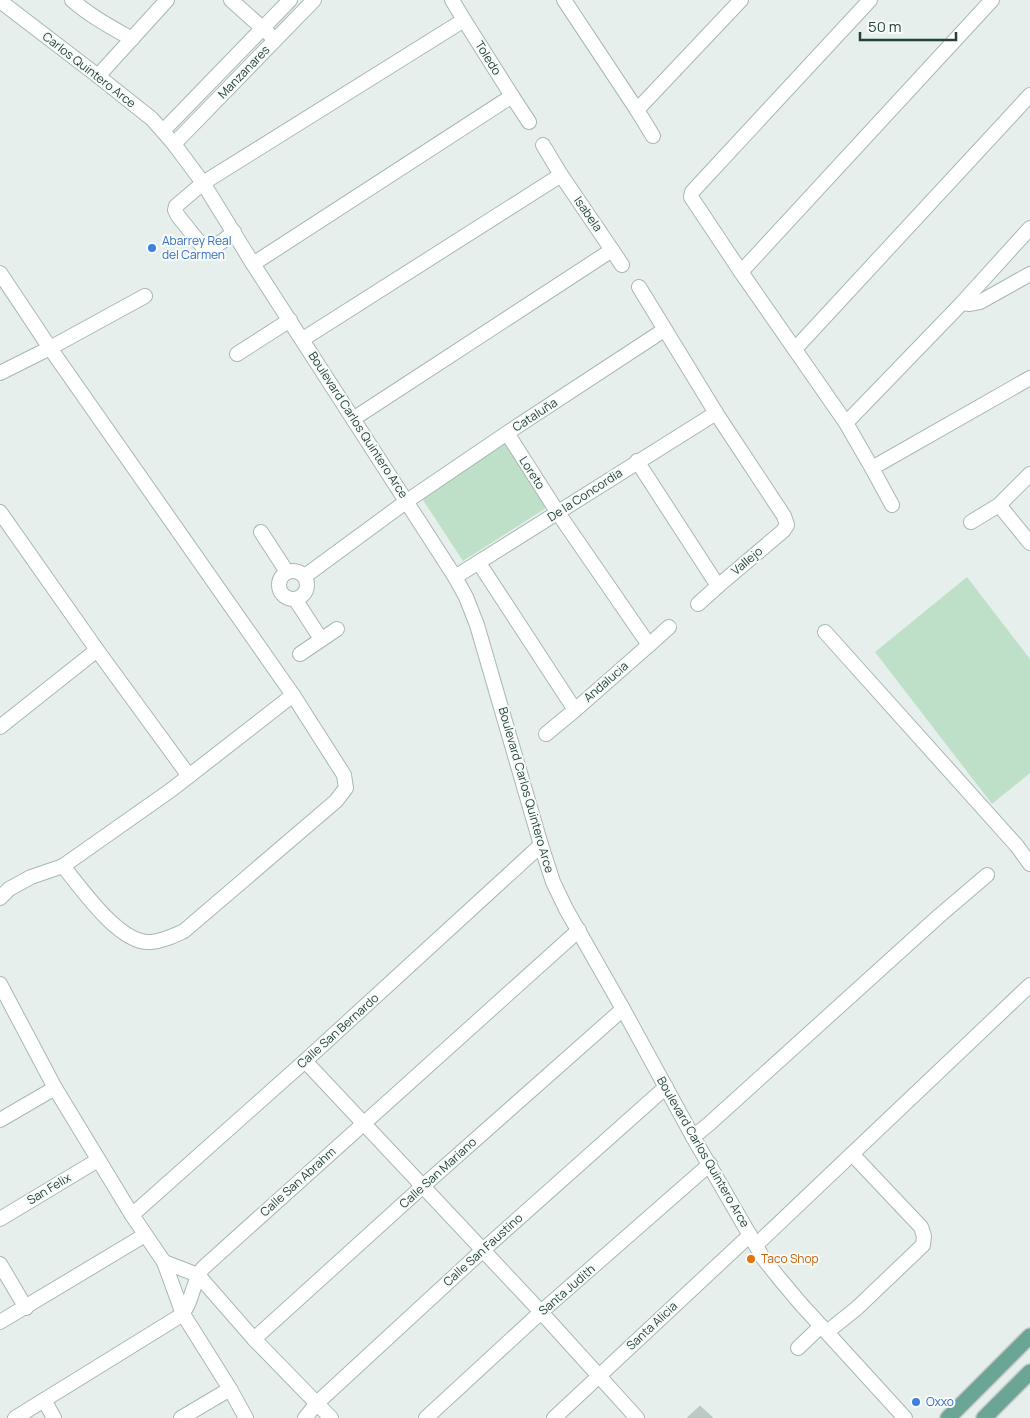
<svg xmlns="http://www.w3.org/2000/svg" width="1030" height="1418" viewBox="0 0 1030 1418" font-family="Manrope,sans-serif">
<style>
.green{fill:#bfe0c8}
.building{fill:#bbcac4;stroke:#b8c9c2}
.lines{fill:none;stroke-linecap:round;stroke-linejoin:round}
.minor-casing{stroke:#a8b8b2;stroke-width:16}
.major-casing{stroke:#c2cac8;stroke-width:18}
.minor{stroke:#fff;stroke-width:14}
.major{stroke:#6aa596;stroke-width:15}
.shop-dot{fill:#3f7fe0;stroke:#f7fbf9;stroke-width:2}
.food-dot{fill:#e8710a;stroke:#f7fbf9;stroke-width:2}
.labels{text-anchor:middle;stroke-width:4;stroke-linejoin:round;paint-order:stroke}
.street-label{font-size:12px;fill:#24423a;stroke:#f7fbf9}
.shop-label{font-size:12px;fill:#366cbe;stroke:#f7fbf9;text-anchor:start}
.food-label{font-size:12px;fill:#c56008;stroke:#f7fbf9;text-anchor:start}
</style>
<rect width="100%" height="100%" fill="#e6efeb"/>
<g class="green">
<path d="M504,441l42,67 -83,53 -42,-64z"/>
<path d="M967,577l63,82v114l-38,31 -117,-152z"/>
</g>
<path class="building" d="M700,1406l13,12h-26z"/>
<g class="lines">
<g class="minor-casing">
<g id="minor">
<path d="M72,0c18,16 39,27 60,39"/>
<path d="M231,0l38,34"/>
<path d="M452,0l12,20"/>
<path d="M564,0l73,110 104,-110"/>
<path d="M870,0l-178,192 -1,5 50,75 105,151 26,45 158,-90"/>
<path d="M0,1l98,75 54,43 22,25 29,39 50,81 202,313 11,20 11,28 64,220 12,37 13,27 57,100 70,128 70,121 16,20 21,25 105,115"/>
<path d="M98,76l69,-76"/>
<path d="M512,96l17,26"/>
<path d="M637,110l16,26"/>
<path d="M163,131l127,-131"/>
<path d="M174,144l140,-144"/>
<path d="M543,145l18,30"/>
<path d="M234,232c-9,7 -20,19 -31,15l-25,-31 -3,-6 1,-4 27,-23 261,-163 48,76 -259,168"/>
<path d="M612,250l10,15"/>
<path d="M741,272l251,-272"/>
<path d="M0,273l50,75 243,347 51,80 2,13 -10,13 -152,130c-11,5 -21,10 -33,11 -31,3 -70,-54 -88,-76"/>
<path d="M962,303l8,1 10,-2 50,-28"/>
<path d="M303,339l258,-164 51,75 -259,169"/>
<path d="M795,349l235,-254"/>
<path d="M237,354l53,-34"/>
<path d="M0,373l50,-25 95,-52"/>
<path d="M846,423l116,-120 68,-75"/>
<path d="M637,461l81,125 65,-55 4,-6 -3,-9 -68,-103 -77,-126"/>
<path d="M872,468l20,37"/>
<path d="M999,505l31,38"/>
<path d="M0,512l97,138 92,126"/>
<path d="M971,522l28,-17 31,-31"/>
<path d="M261,532l26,40"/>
<path d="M479,563l96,147 74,-65 -91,-132 -51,-80"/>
<circle cx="293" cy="585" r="14"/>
<path d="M305,576l102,-75 100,-68 157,-103"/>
<path d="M455,577l261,-164"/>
<path d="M295,599l26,40"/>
<path d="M698,604l20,-18"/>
<path d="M825,632l192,214 13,18"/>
<path d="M649,645l20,-18"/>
<path d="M300,654l37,-25"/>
<path d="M0,727l97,-77"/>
<path d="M546,734l29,-24"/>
<path d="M0,898l9,-9 22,-12 32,-11 108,-76 122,-95"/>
<path d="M0,984l55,104 77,127 32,47 19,52 47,75 16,29"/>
<path d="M305,1061l236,251 96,106"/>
<path d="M0,1120l55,-32"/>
<path d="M693,1137l16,-13 230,-208 48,-41"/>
<path d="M132,1215l173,-154 236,-216"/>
<path d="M0,1219l98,-59"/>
<path d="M756,1245l274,-260"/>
<path d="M164,1262l34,13 56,64 77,79"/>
<path d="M0,1264l26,44"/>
<path d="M0,1322l145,-87"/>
<path d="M827,1332l30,-24 66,-63 1,-9 -3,-9 -69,-73"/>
<path d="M254,1339l169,-153 200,-177"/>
<path d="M798,1348l23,-22"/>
<path d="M44,1400l10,18"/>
<path d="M15,1418l165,-102c13,-13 12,-34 23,-48l376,-338"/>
<path d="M181,1418l49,-29"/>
<path d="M305,1418l12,-15 166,-153 183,-163"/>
<path d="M426,1418l115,-106 169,-148"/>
<path d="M554,1418l196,-183"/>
</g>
</g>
<g class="major-casing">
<g id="major">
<path d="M948,1418l82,-82"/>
<path d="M984,1418l46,-46"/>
</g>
</g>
<use href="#minor" class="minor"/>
<use href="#major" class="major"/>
</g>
<g class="shop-dot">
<circle cx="152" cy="248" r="5"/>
<circle cx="916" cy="1402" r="5"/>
</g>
<circle class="food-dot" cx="751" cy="1259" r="5"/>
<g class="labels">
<g class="street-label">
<text transform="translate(488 58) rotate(58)" y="4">Toledo</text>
<text transform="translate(89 70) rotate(38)" y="4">Carlos Quintero Arce</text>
<text transform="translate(244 72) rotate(-46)" y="4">Manzanares</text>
<text transform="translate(588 214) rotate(55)" y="4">Isabela</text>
<text transform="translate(535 415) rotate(-33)" y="4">Cataluña</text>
<text transform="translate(358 425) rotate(57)" y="4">Boulevard Carlos Quintero Arce</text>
<text transform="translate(532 473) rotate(57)" y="4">Loreto</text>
<text transform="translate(585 495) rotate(-33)" y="4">De la Concordia</text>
<text transform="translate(747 561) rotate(-40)" y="4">Vallejo</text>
<text transform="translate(606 682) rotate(-41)" y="4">Andalucia</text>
<text transform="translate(526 790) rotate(74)" y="4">Boulevard Carlos Quintero Arce</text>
<text transform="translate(338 1031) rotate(-42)" y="4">Calle San Bernardo</text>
<text transform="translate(703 1152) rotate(60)" y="4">Boulevard Carlos Quintero Arce</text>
<text transform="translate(438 1173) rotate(-42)" y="4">Calle San Mariano</text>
<text transform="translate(298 1182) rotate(-42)" y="4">Calle San Abrahm</text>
<text transform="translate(49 1189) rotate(-31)" y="4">San Felix</text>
<text transform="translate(483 1250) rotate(-42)" y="4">Calle San Faustino</text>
<text transform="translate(567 1290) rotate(-41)" y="4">Santa Judith</text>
<text transform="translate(652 1326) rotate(-43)" y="4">Santa Alicia</text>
</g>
<g class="shop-label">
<text x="162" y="245">Abarrey Real<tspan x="162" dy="14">del Carmen</tspan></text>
<text x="926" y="1406">Oxxo</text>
</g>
<g class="food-label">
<text x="761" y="1263">Taco Shop</text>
</g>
</g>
<path d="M860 32v8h96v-8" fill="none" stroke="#24423a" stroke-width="2.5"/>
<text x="868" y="32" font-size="15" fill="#24423a" stroke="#f7fbf9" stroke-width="4" paint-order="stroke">50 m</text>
</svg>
